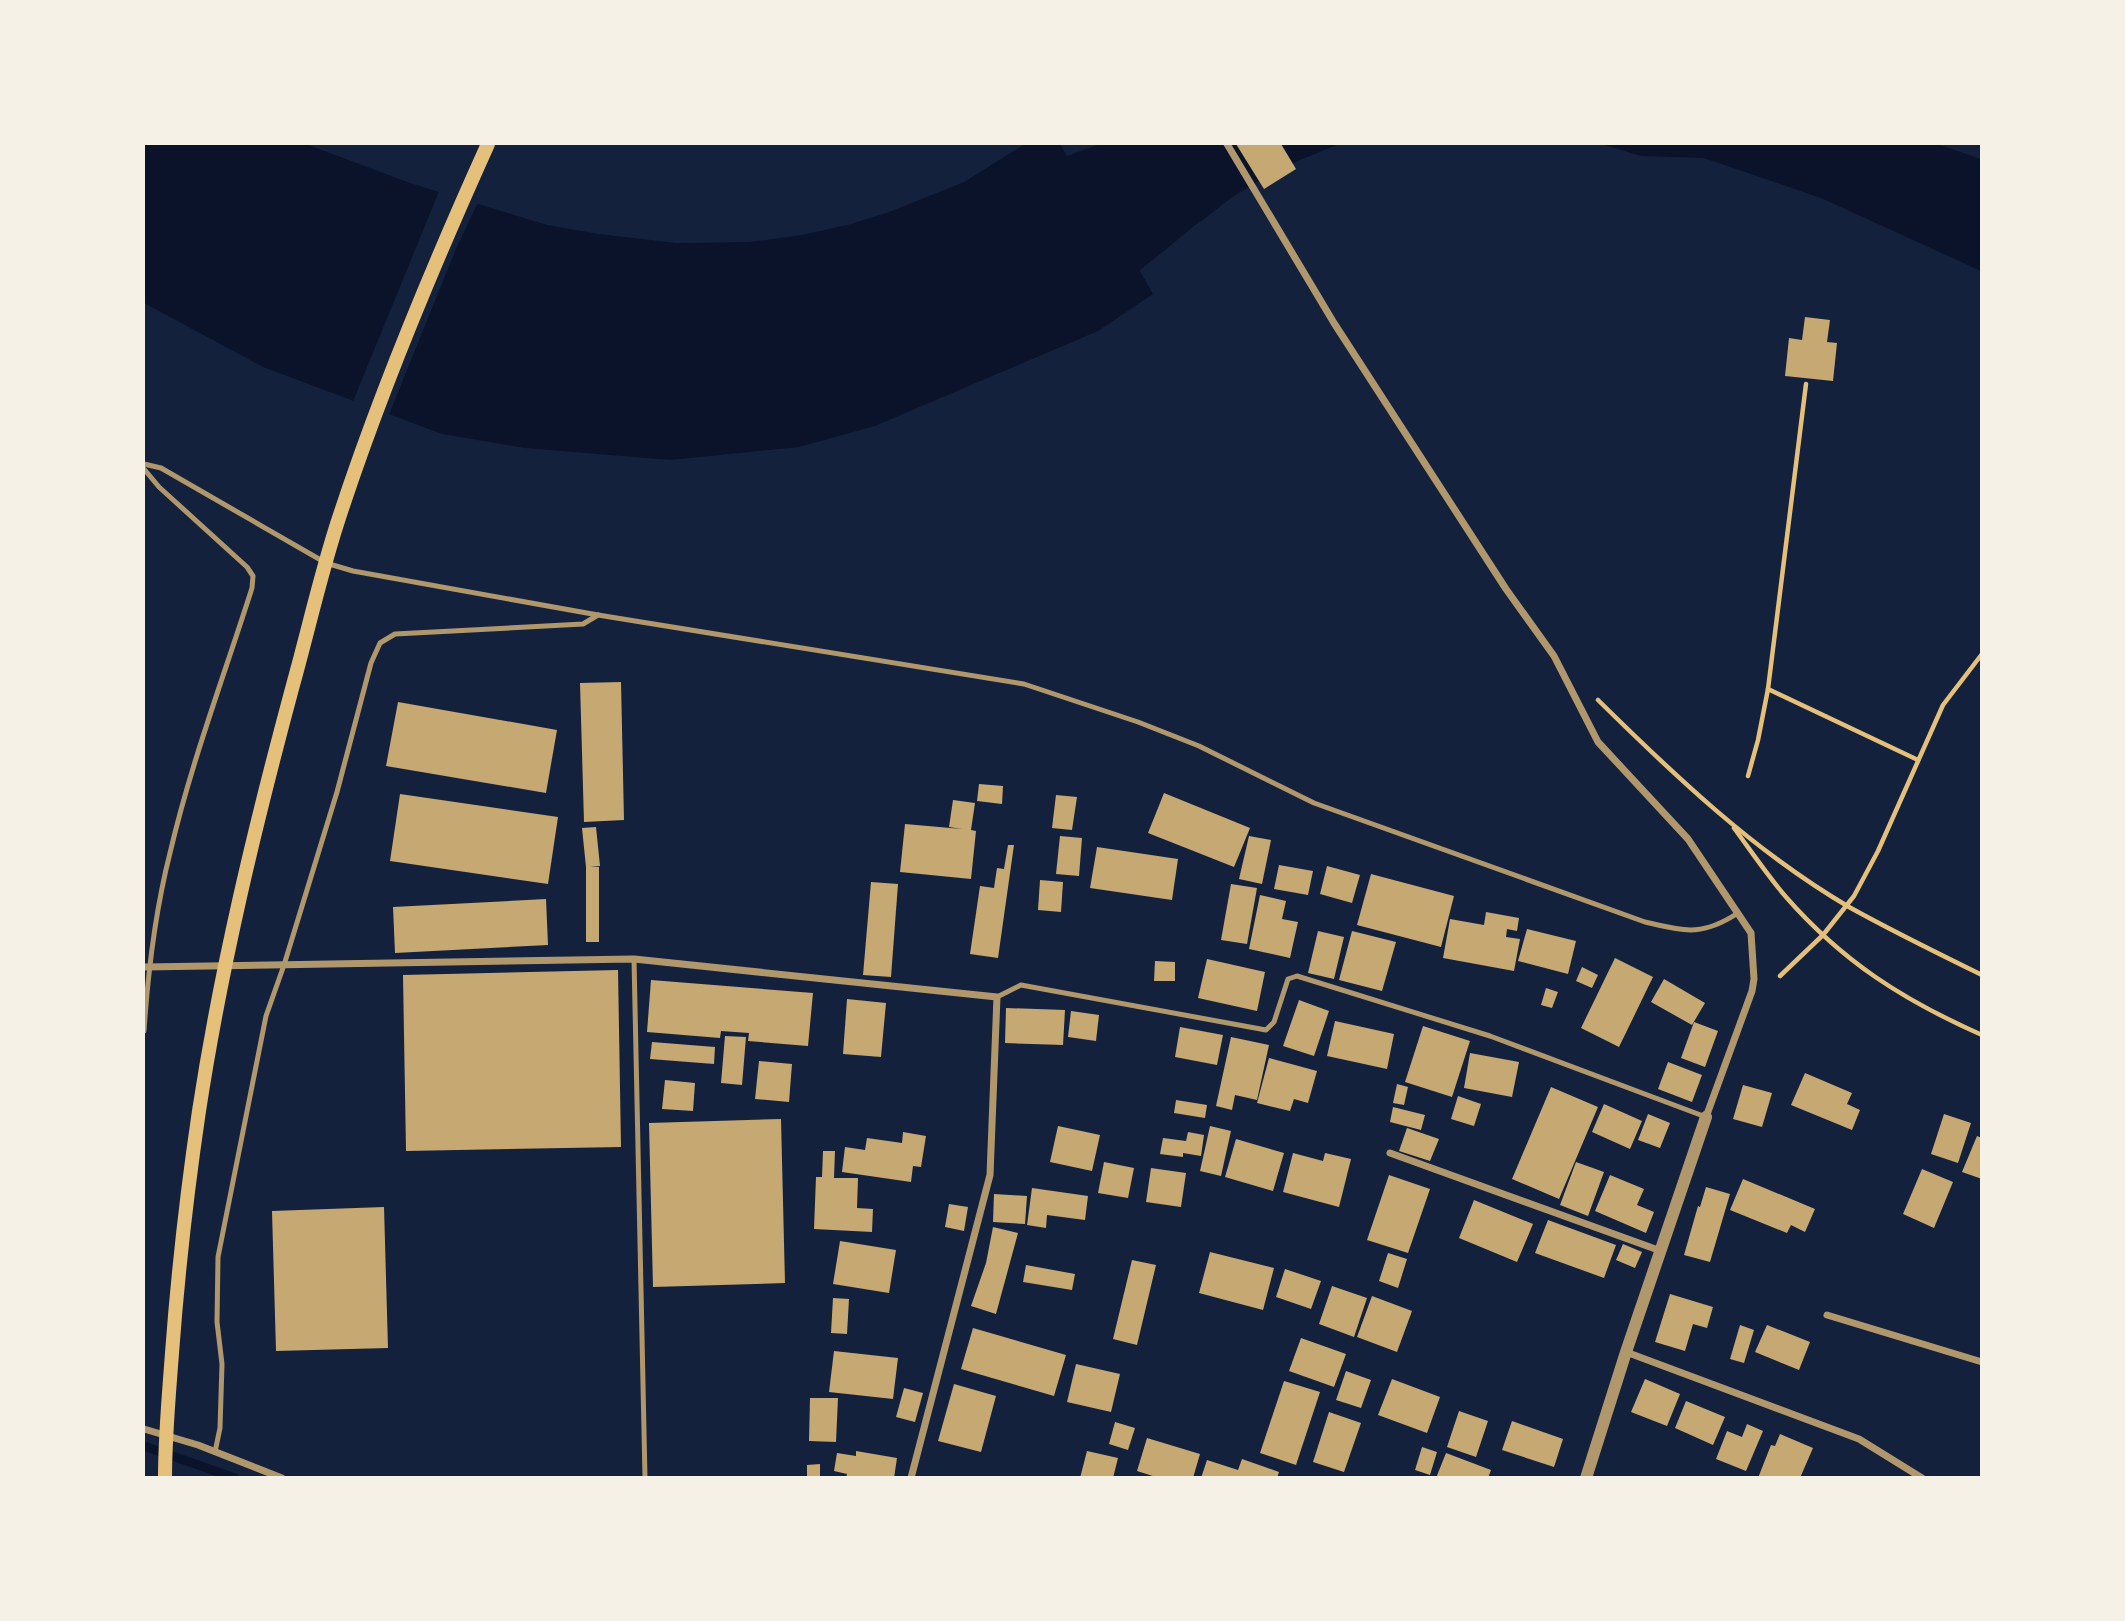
<svg xmlns="http://www.w3.org/2000/svg" width="2125" height="1621" viewBox="0 0 2125 1621" font-family="'Libre Baskerville',serif">
<style>
.water{fill:#0b132b}
.pier{fill:#14213d}
.lines{fill:none;stroke-linecap:round;stroke-linejoin:round}
.stream{stroke:#0b132b;stroke-width:9}
.building{fill:#c6a872}
.path{stroke:#e5c07b;stroke-width:4.5}
.service{stroke:#b1986c;stroke-width:5}
.minor{stroke:#b1986c;stroke-width:7}
.tertiary{stroke:#b1986c;stroke-width:12}
.secondary{stroke:#e5c07b;stroke-width:14}
</style>
<rect width="100%" height="100%" fill="#14213d"/>
<g class="water">
<path d="M144,144h162l104,39 137,42 52,9 78,9 73,-1 52,-7 49,-11 38,-12 75,-30 61,-38h35l7,12 33,-12h136l23,37 -27,16 -92,73 13,24 -55,37 -223,95 -76,21 -129,13 -145,-12 -83,-14 -179,-67 -119,-64z"/>
<path d="M1281,144h58l-46,19z"/>
<path d="M1601,144h336l44,15v112l-160,-73 -117,-40 -63,-2z"/>
</g>
<g class="pier">
<path d="M440,189l39,11 -24,51 -67,166 -36,-13z"/>
<path d="M1200,221l2,3 -58,48 12,21 -1,4 -15,-26z"/>
</g>
<g class="lines">
<path class="stream" d="M144,1446l91,32"/>
</g>
<g class="building">
<path d="M1236,144h45l15,25 -32,20z"/>
<path d="M1805,317l25,3 -3,22 10,1 -4,38 -48,-5 4,-38 13,2z"/>
<path d="M621,682l3,138 -40,2 -4,-139z"/>
<path d="M398,702l159,28 -11,63 -160,-27z"/>
<path d="M979,784l24,2 -1,18 -25,-3z"/>
<path d="M1164,793l86,35 -16,39 -86,-34z"/>
<path d="M400,794l158,23 -10,67 -158,-23z"/>
<path d="M1056,795l21,2 -5,33 -20,-2z"/>
<path d="M953,800l22,3 -4,27 5,1 -5,48 -71,-7 5,-48 57,5 -13,-2z"/>
<path d="M596,827l4,39 -10,1h9v75h-13v-75l-4,-39z"/>
<path d="M1060,836l22,2 -3,38 -23,-2z"/>
<path d="M1249,836l22,4 -9,44 -23,-5z"/>
<path d="M1008,845h6l-16,113 -28,-4 10,-68 14,2 3,-20 7,1z"/>
<path d="M1097,847l81,12 -6,41 -82,-12z"/>
<path d="M1279,865l34,6 -5,24 -34,-6z"/>
<path d="M1327,866l33,9 -8,28 -32,-9z"/>
<path d="M1371,874l83,22 -13,51 -84,-22z"/>
<path d="M1040,880l23,2 -2,30 -23,-2z"/>
<path d="M871,882l27,2 -7,93 -28,-2z"/>
<path d="M1231,884l26,4 -10,56 -26,-4z"/>
<path d="M1260,895l26,6 -4,18 16,3 -8,36 -41,-9z"/>
<path d="M546,899l2,46 -153,8 -2,-46z"/>
<path d="M1486,912l33,6 -2,13 -10,-2 -1,8 14,2 -6,32 -71,-13 7,-39 34,6z"/>
<path d="M1527,929l49,12 -8,33 -50,-13z"/>
<path d="M1318,931l26,6 -10,42 -26,-6z"/>
<path d="M1352,931l44,11 -14,49 -43,-11z"/>
<path d="M1615,958l38,19 -34,70 -38,-19z"/>
<path d="M1207,959l58,13 -8,39 -59,-13z"/>
<path d="M1155,961l20,1v19h-21z"/>
<path d="M1582,967l16,8 -6,13 -16,-7z"/>
<path d="M618,970l3,177 -215,4 -3,-176z"/>
<path d="M1664,979l41,24 -13,22 -41,-23z"/>
<path d="M651,980l162,13 -5,53 -60,-5 1,-8 -28,-2 -1,7 -73,-6z"/>
<path d="M1546,988l12,4 -6,16 -11,-3z"/>
<path d="M847,999l39,4 -5,54 -38,-3z"/>
<path d="M1299,1000l30,11 -15,45 -31,-10z"/>
<path d="M1006,1008l59,2 -2,35 -58,-2z"/>
<path d="M1071,1011l28,4 -3,26 -28,-4z"/>
<path d="M1335,1021l59,13 -7,35 -60,-13z"/>
<path d="M1694,1022l24,9 -13,36 -24,-9z"/>
<path d="M1423,1026l47,15 -18,56 -47,-15z"/>
<path d="M1180,1027l43,8 -6,30 -42,-8z"/>
<path d="M725,1036l21,1 -4,48 -21,-2z"/>
<path d="M1231,1037l38,8 -12,55 -22,-5 -3,15 -16,-4z"/>
<path d="M652,1042l63,5 -1,17 -64,-5z"/>
<path d="M1470,1053l49,9 -7,35 -48,-9z"/>
<path d="M1269,1058l48,13 -9,32 -14,-4 -4,12 -33,-8z"/>
<path d="M759,1061l33,3 -3,38 -34,-3z"/>
<path d="M1668,1062l34,13 -10,27 -34,-13z"/>
<path d="M1805,1073l47,20 -5,11 13,6 -8,20 -61,-25z"/>
<path d="M665,1080l30,3 -2,28 -31,-2z"/>
<path d="M1397,1084l11,3 -4,18 -11,-2z"/>
<path d="M1743,1085l29,8 -10,34 -29,-8z"/>
<path d="M1551,1087l47,20 -39,92 -47,-20z"/>
<path d="M1458,1096l23,8 -7,22 -23,-7z"/>
<path d="M1176,1100l31,5 -2,13 -31,-5z"/>
<path d="M1604,1104l38,17 -12,28 -38,-17z"/>
<path d="M1393,1107l32,8 -4,15 -31,-8z"/>
<path d="M1648,1114l22,9 -10,25 -22,-8z"/>
<path d="M1944,1114l27,9 -13,40 -27,-9z"/>
<path d="M781,1119l4,164 -132,4 -4,-164z"/>
<path d="M1058,1126l42,9 -8,36 -42,-9z"/>
<path d="M1210,1126l21,5 -10,45 -21,-5z"/>
<path d="M1407,1128l32,11 -9,22 -31,-10z"/>
<path d="M903,1132l23,4 -5,31 -8,-1 -2,16 -69,-10 3,-25 20,3 2,-12 35,5z"/>
<path d="M1188,1132l16,3 -3,21 -18,-3v4l-23,-3 3,-16 23,3z"/>
<path d="M1977,1136l5,2v41l-20,-7z"/>
<path d="M1236,1139l48,14 -11,38 -48,-14z"/>
<path d="M823,1151h12l-1,27h24l-1,30 16,1 -1,23 -58,-3 2,-52h6z"/>
<path d="M1293,1153l30,8 2,-8 26,6 -12,48 -56,-15z"/>
<path d="M1104,1162l30,6 -6,30 -30,-5z"/>
<path d="M1576,1162l28,10 -16,44 -28,-11z"/>
<path d="M1151,1168l35,5 -5,34 -35,-5z"/>
<path d="M1922,1169l31,13 -19,46 -31,-14z"/>
<path d="M1389,1175l41,14 -22,64 -41,-13z"/>
<path d="M1610,1175l34,14 -7,16 17,7 -8,21 -51,-22z"/>
<path d="M1743,1179l72,30 -10,23 -14,-7 -4,8 -57,-23z"/>
<path d="M1706,1187l24,7 -20,68 -26,-7 14,-49 2,1z"/>
<path d="M1032,1188l56,8 -3,24 -38,-5 -1,13 -19,-3z"/>
<path d="M994,1194l33,2 -2,28 -32,-2z"/>
<path d="M1474,1200l59,24 -16,38 -58,-24z"/>
<path d="M949,1204l19,3 -4,24 -19,-4z"/>
<path d="M384,1207l4,141 -112,3 -4,-140z"/>
<path d="M1548,1220l68,25 -12,33 -69,-25z"/>
<path d="M993,1227l25,6 -22,81 -25,-8 15,-43z"/>
<path d="M840,1241l56,9 -7,43 -56,-9z"/>
<path d="M1623,1244l19,8 -7,16 -19,-8z"/>
<path d="M1210,1252l64,16 -11,42 -64,-17z"/>
<path d="M1388,1253l19,6 -9,29 -19,-7z"/>
<path d="M1132,1260l24,5 -19,80 -24,-6z"/>
<path d="M1026,1265l49,9 -3,16 -49,-8z"/>
<path d="M1285,1269l36,12 -10,28 -35,-12z"/>
<path d="M1332,1286l35,12 -13,39 -35,-13z"/>
<path d="M1670,1294l43,13 -6,21 -14,-4 -8,27 -30,-9z"/>
<path d="M1372,1296l40,15 -15,41 -40,-15z"/>
<path d="M833,1298l16,1 -2,35 -16,-1z"/>
<path d="M1740,1325l14,5 -10,33 -14,-4z"/>
<path d="M1767,1325l43,17 -11,28 -44,-18z"/>
<path d="M973,1328l93,27 -12,41 -93,-27z"/>
<path d="M1301,1338l45,16 -12,33 -45,-16z"/>
<path d="M834,1351l64,7 -5,41 -64,-7z"/>
<path d="M1076,1364l44,10 -9,38 -44,-10z"/>
<path d="M1346,1371l25,9 -10,28 -25,-8z"/>
<path d="M1392,1379l48,18 -13,36 -49,-18z"/>
<path d="M1645,1379l35,15 -13,32 -36,-14z"/>
<path d="M1284,1381l36,11 -24,73 -36,-12z"/>
<path d="M954,1384l42,12 -15,56 -43,-11z"/>
<path d="M904,1388l19,5 -8,29 -19,-5z"/>
<path d="M810,1398h28l-2,44 -27,-1z"/>
<path d="M1686,1401l39,16 -12,28 -38,-17z"/>
<path d="M1459,1411l29,10 -12,36 -29,-10z"/>
<path d="M1329,1412l32,11 -17,49 -31,-10z"/>
<path d="M1512,1421l51,18 -9,28 -52,-17z"/>
<path d="M1115,1422l20,6 -7,22 -19,-6z"/>
<path d="M1747,1424l16,7 -17,40 -30,-12 11,-28 15,6z"/>
<path d="M1780,1434l33,14 -13,30h-42l13,-33 4,1z"/>
<path d="M1147,1438l53,16 -7,24h-34l-22,-7z"/>
<path d="M1422,1447l15,5 -7,23 -15,-5z"/>
<path d="M856,1451l41,7 -3,20h-48l1,-4 -13,-3 3,-18 19,3z"/>
<path d="M1087,1451l31,7 -5,20h-33z"/>
<path d="M1446,1453l45,17 -3,8h-52z"/>
<path d="M1242,1459l37,13 -2,6h-76l6,-18 31,10z"/>
<path d="M820,1464v14h-13v-13z"/>
</g>
<g class="lines">
<g class="path">
<path d="M1768,689l150,71"/>
<path d="M1598,700c77,76 157,152 251,207 43,24 88,46 133,68"/>
<path d="M1748,776l10,-36 10,-51 38,-305"/>
<path d="M1734,828c17,23 33,47 52,69 57,65 117,103 196,138"/>
<path d="M1780,976l43,-41 31,-39 24,-45 65,-146 39,-51"/>
</g>
<g class="service">
<path d="M144,464l17,4 165,95 27,8 245,44 426,69 114,38 61,24 115,57 331,119c40,9 56,15 93,-9"/>
<path d="M144,469l15,18 88,80 6,9 -1,12c-28,88 -61,175 -82,265 -15,59 -22,118 -26,178"/>
<path d="M634,959l11,519"/>
<path d="M997,997l24,-12 245,45 8,-8 14,-43 9,-3 193,60 216,81"/>
<path d="M215,1452l5,-24 2,-64 -5,-42 1,-65 48,-241 18,-51 53,-173 34,-129 9,-20 15,-9 188,-10 15,-9"/>
</g>
<g class="minor">
<path d="M1227,144l107,179 172,266 48,67 44,86 90,97 63,94 3,46 -2,12 -46,126"/>
<path d="M144,967l490,-8 363,38 -7,178 -79,303"/>
<path d="M1390,1153l271,98"/>
<path d="M1827,1315l155,47"/>
<path d="M1626,1352l233,87 63,39"/>
<path d="M144,1429l54,16 84,33"/>
</g>
<path class="tertiary" d="M1586,1478l40,-126 80,-235"/>
<path class="secondary" d="M165,1478c0,-42 4,-84 7,-125 6,-81 15,-161 27,-242 22,-144 56,-285 94,-426 15,-54 27,-108 44,-161 42,-130 95,-256 151,-380"/>
</g>
<rect width="2125" height="1621" fill="none" stroke="#f6f1e7" stroke-width="290"/>
</svg>
